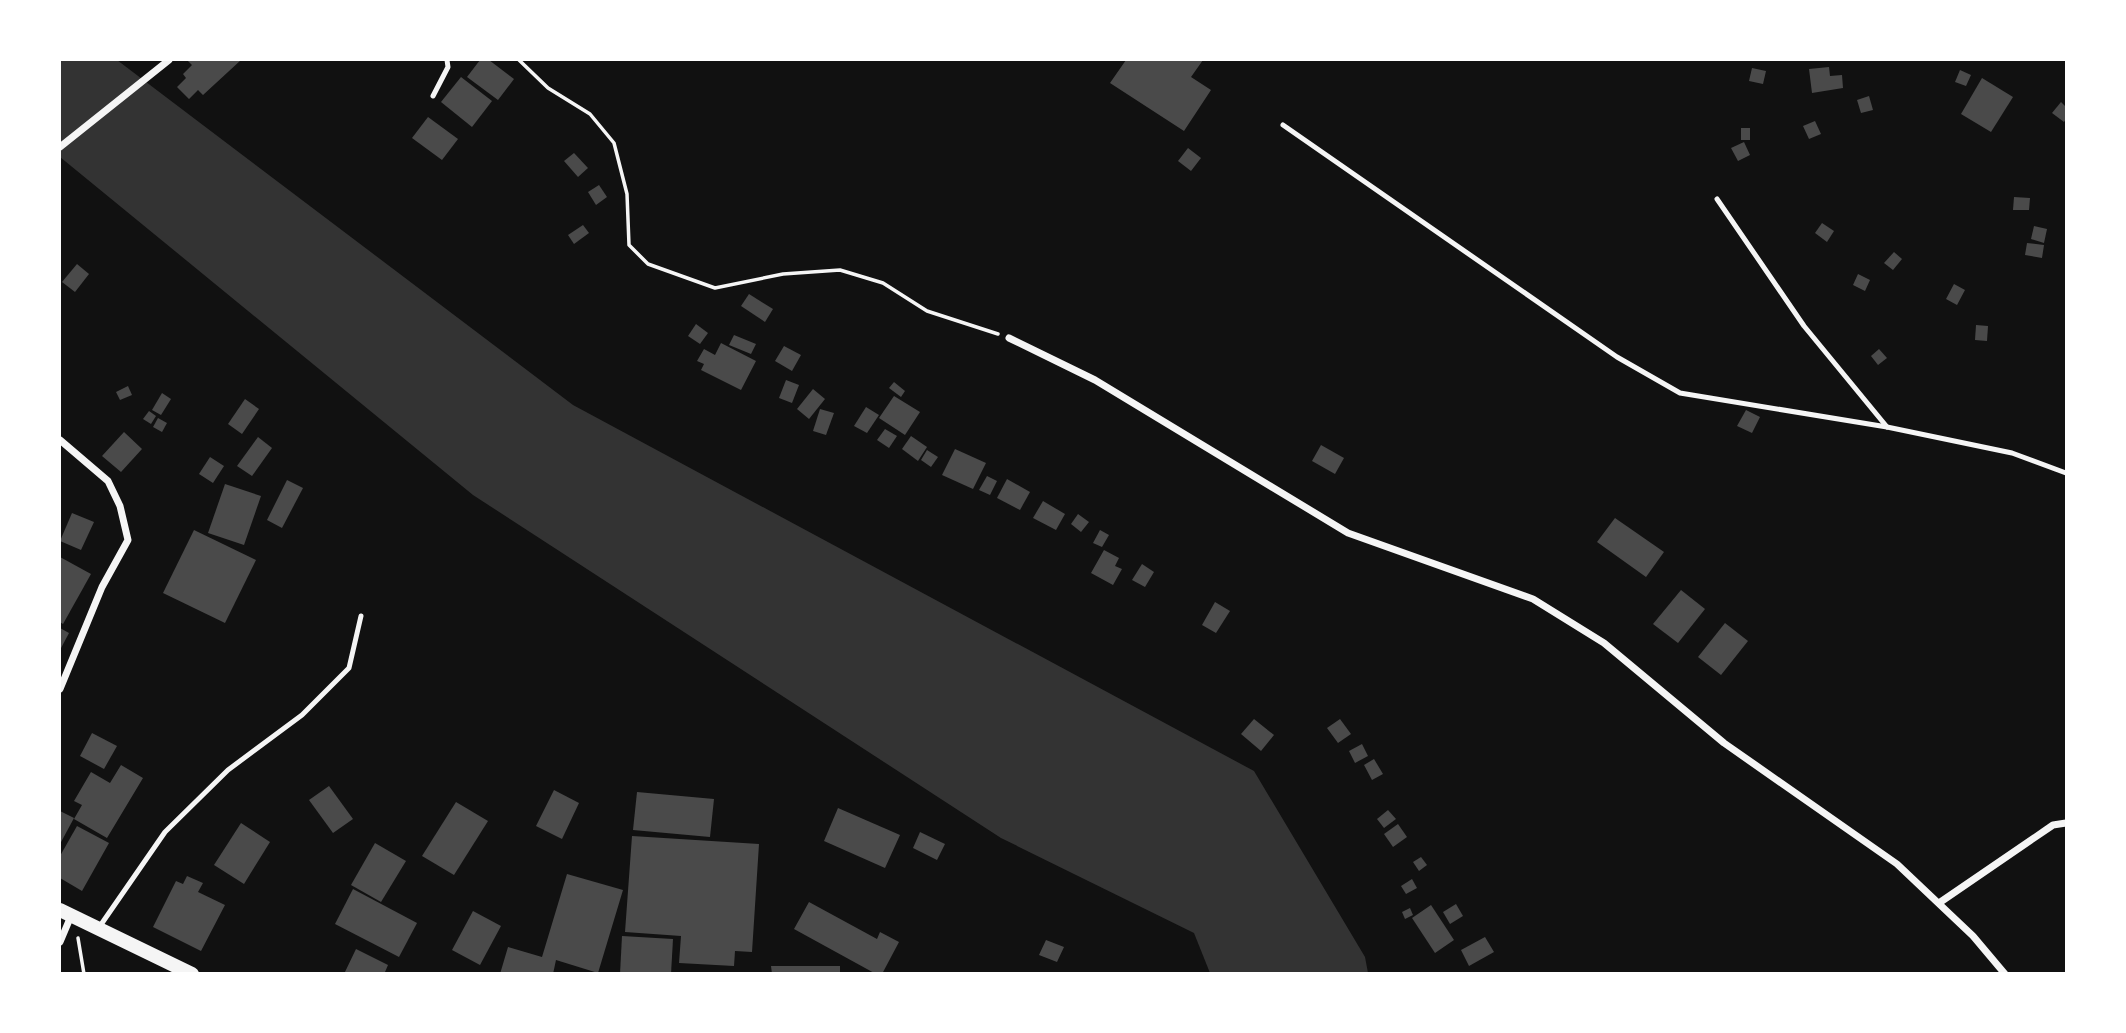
<svg xmlns="http://www.w3.org/2000/svg" width="2126" height="1033" viewBox="0 0 2126 1033" font-family="'Archivo Narrow',sans-serif">
<style>
.water{fill:#333}
.building{fill:#4a4a4a}
.lines{fill:none;stroke-linecap:round;stroke-linejoin:round}
.path{stroke:#f5f5f5;stroke-width:3.5}
.service{stroke:#f5f5f5;stroke-width:5}
.minor{stroke:#f5f5f5;stroke-width:7}
.secondary{stroke:#f5f5f5;stroke-width:14}
</style>
<rect width="100%" height="100%" fill="#111"/>
<path class="water" d="M60,60h57l456,345 681,366 111,186 3,16h-158l-16,-40 -193,-95 -528,-343 -413,-338z"/>
<g class="building">
<path d="M187,60h54l-38,35 -5,-5 -9,9 -12,-12 9,-9 -3,-4 9,-9z"/>
<path d="M480,60h9l25,19 -16,21 -31,-23z"/>
<path d="M1126,60h77l-12,17 20,13 -27,41 -74,-48z"/>
<path d="M1829,67l1,9 12,-1 1,13 -31,5 -3,-24z"/>
<path d="M1752,68l14,3 -3,13 -14,-3z"/>
<path d="M1960,70l11,5 -5,11 -11,-4z"/>
<path d="M461,77l31,24 -20,26 -31,-25z"/>
<path d="M1982,78l31,19 -22,35 -30,-18z"/>
<path d="M1869,96l4,14 -12,3 -4,-13z"/>
<path d="M2061,102l5,5v12l-2,3 -12,-9z"/>
<path d="M428,117l30,22 -16,21 -30,-22z"/>
<path d="M1815,121l6,13 -12,5 -6,-13z"/>
<rect x="1741" y="128" width="9" height="12"/>
<path d="M1744,142l6,13 -12,6 -7,-13z"/>
<path d="M1188,148l13,10 -10,13 -13,-10z"/>
<path d="M574,153l14,15 -10,9 -14,-16z"/>
<path d="M599,185l8,12 -11,8 -8,-13z"/>
<path d="M2014,197l16,1 -1,12h-16z"/>
<path d="M1822,223l12,8 -7,11 -12,-9z"/>
<path d="M583,225l6,8 -15,11 -6,-9z"/>
<path d="M2034,226l13,3 -3,14 -13,-4z"/>
<path d="M2027,243l17,2 -2,13 -17,-3z"/>
<path d="M1894,252l8,7 -9,11 -9,-7z"/>
<path d="M77,264l12,10 -14,18 -13,-10z"/>
<path d="M1858,274l12,6 -5,11 -12,-6z"/>
<path d="M1954,284l11,6 -8,15 -11,-6z"/>
<path d="M749,294l24,15 -8,13 -24,-16z"/>
<path d="M696,324l12,9 -8,11 -12,-8z"/>
<path d="M1976,325l12,1 -1,15 -12,-1z"/>
<path d="M734,335l22,9 -5,10 -22,-9z"/>
<path d="M721,343l35,18 -15,29 -40,-20 3,-6 -7,-3 7,-12 11,6z"/>
<path d="M784,346l17,9 -9,16 -17,-10z"/>
<path d="M1879,349l8,9 -9,7 -7,-9z"/>
<path d="M786,380l13,5 -7,18 -13,-5z"/>
<path d="M894,382l11,9 -4,6 -12,-9z"/>
<path d="M128,386l4,9 -12,5 -4,-8z"/>
<path d="M813,389l12,10 -16,20 -12,-10z"/>
<path d="M162,393l9,6 -10,16 -9,-5z"/>
<path d="M894,396l26,16 -15,23 -26,-17z"/>
<path d="M245,399l14,10 -17,25 -14,-10z"/>
<path d="M866,407l13,8 -12,18 -13,-7z"/>
<path d="M820,409l14,4 -8,22 -13,-4z"/>
<path d="M1746,410l14,7 -8,16 -15,-7z"/>
<path d="M149,411l7,5 -5,8 -8,-5z"/>
<path d="M158,418l9,5 -5,9 -9,-5z"/>
<path d="M885,429l12,7 -8,12 -12,-8z"/>
<path d="M124,432l18,17 -21,23 -19,-16z"/>
<path d="M911,436l16,11 -9,14 -16,-12z"/>
<path d="M258,437l14,11 -20,28 -15,-10z"/>
<path d="M1321,445l23,13 -9,16 -23,-13z"/>
<path d="M955,449l31,14 -13,26 -31,-14z"/>
<path d="M927,450l11,7 -7,10 -10,-7z"/>
<path d="M210,457l14,9 -11,17 -14,-9z"/>
<path d="M987,476l10,5 -7,14 -11,-5z"/>
<path d="M1007,479l23,13 -10,18 -23,-12z"/>
<path d="M287,480l16,8 -21,40 -15,-8z"/>
<path d="M225,484l36,12 -17,49 -36,-12z"/>
<path d="M1043,501l22,13 -9,16 -23,-12z"/>
<path d="M72,513l22,9 -13,28 -21,-9z"/>
<path d="M1078,514l11,8 -8,10 -10,-8z"/>
<path d="M1615,518l49,34 -18,25 -49,-35z"/>
<path d="M194,530l62,30 -31,63 -62,-30z"/>
<path d="M1100,530l9,5 -7,12 -9,-4z"/>
<path d="M1104,550l15,8 -4,8 7,3 -9,16 -22,-12z"/>
<path d="M60,557l31,17 -28,50 -3,-2z"/>
<path d="M1142,564l12,8 -9,15 -13,-7z"/>
<path d="M1681,590l24,19 -27,34 -25,-19z"/>
<path d="M1215,602l15,9 -14,22 -14,-8z"/>
<path d="M1725,623l23,18 -27,34 -23,-18z"/>
<path d="M60,628l9,5 -9,17z"/>
<path d="M1254,719l20,16 -13,16 -20,-17z"/>
<path d="M1340,719l11,15 -13,9 -11,-15z"/>
<path d="M92,733l25,13 -13,23 -24,-13z"/>
<path d="M1362,744l6,12 -13,7 -6,-12z"/>
<path d="M1374,759l9,15 -11,6 -8,-15z"/>
<path d="M121,765l22,13 -36,60 -33,-19 8,-14 -8,-4 17,-29 19,11z"/>
<path d="M329,786l24,33 -20,14 -24,-33z"/>
<path d="M554,790l25,13 -17,36 -26,-13z"/>
<path d="M637,792l77,7 -4,38 -77,-7z"/>
<path d="M456,802l32,19 -34,54 -32,-19z"/>
<path d="M838,808l62,27 -15,33 -61,-27z"/>
<path d="M1388,810l8,9 -12,9 -7,-9z"/>
<path d="M60,811l14,7 -14,26z"/>
<path d="M241,823l29,19 -26,42 -30,-19z"/>
<path d="M1398,824l9,13 -14,10 -9,-13z"/>
<path d="M77,826l32,17 -27,48 -22,-13v-22z"/>
<path d="M920,832l25,12 -8,16 -24,-12z"/>
<path d="M632,836l127,8 -7,108 -17,-1 -1,15 -55,-3 2,-27 -56,-4z"/>
<path d="M375,843l31,18 -25,41 -30,-17z"/>
<path d="M1421,857l6,8 -8,6 -6,-9z"/>
<path d="M567,874l56,16 -25,83 -42,-13 -3,14h-53l8,-27 34,10z"/>
<path d="M187,876l16,7 -5,9 27,13 -24,46 -48,-24 23,-46 7,3z"/>
<path d="M1412,879l5,9 -11,6 -5,-8z"/>
<path d="M353,889l64,34 -18,34 -64,-33z"/>
<path d="M809,902l68,37 3,-7 19,10 -17,32h-6l-82,-45z"/>
<path d="M1456,904l7,12 -13,8 -7,-12z"/>
<path d="M1431,905l23,35 -19,13 -23,-35z"/>
<path d="M1410,908l3,7 -8,4 -3,-7z"/>
<path d="M473,911l28,15 -21,39 -28,-15z"/>
<path d="M622,936l51,3 -2,35h-51z"/>
<path d="M1485,937l9,15 -25,14 -8,-16z"/>
<path d="M1046,940l18,7 -7,15 -18,-7z"/>
<path d="M356,949l32,16 -3,7 4,2h-45z"/>
<path d="M771,966h69v8h-68z"/>
</g>
<g class="lines">
<g class="path">
<path d="M519,60l29,28 42,26 24,29 13,51 2,51 19,19 67,24 68,-14 57,-4 43,13 44,28 71,23"/>
<path d="M78,938l6,36"/>
</g>
<g class="service">
<path d="M433,96l15,-29 -1,-7"/>
<path d="M1283,125l334,232 63,36 207,34 125,26 54,20"/>
<path d="M1717,199l87,127 83,101"/>
<path d="M100,926l65,-94 63,-62 74,-55 47,-47 12,-52"/>
</g>
<g class="minor">
<path d="M60,147l109,-87"/>
<path d="M1009,338l86,42 253,153 185,66 71,44 120,100 173,121 76,72 32,38"/>
<path d="M60,440l48,41 12,25 8,34 -26,47 -42,102"/>
<path d="M1939,903l114,-78 13,-2"/>
<path d="M60,942l11,-26"/>
</g>
<path class="secondary" d="M60,910l132,64"/>
</g>
<rect width="2126" height="1033" fill="none" stroke="#ffffff" stroke-width="122"/>
</svg>
